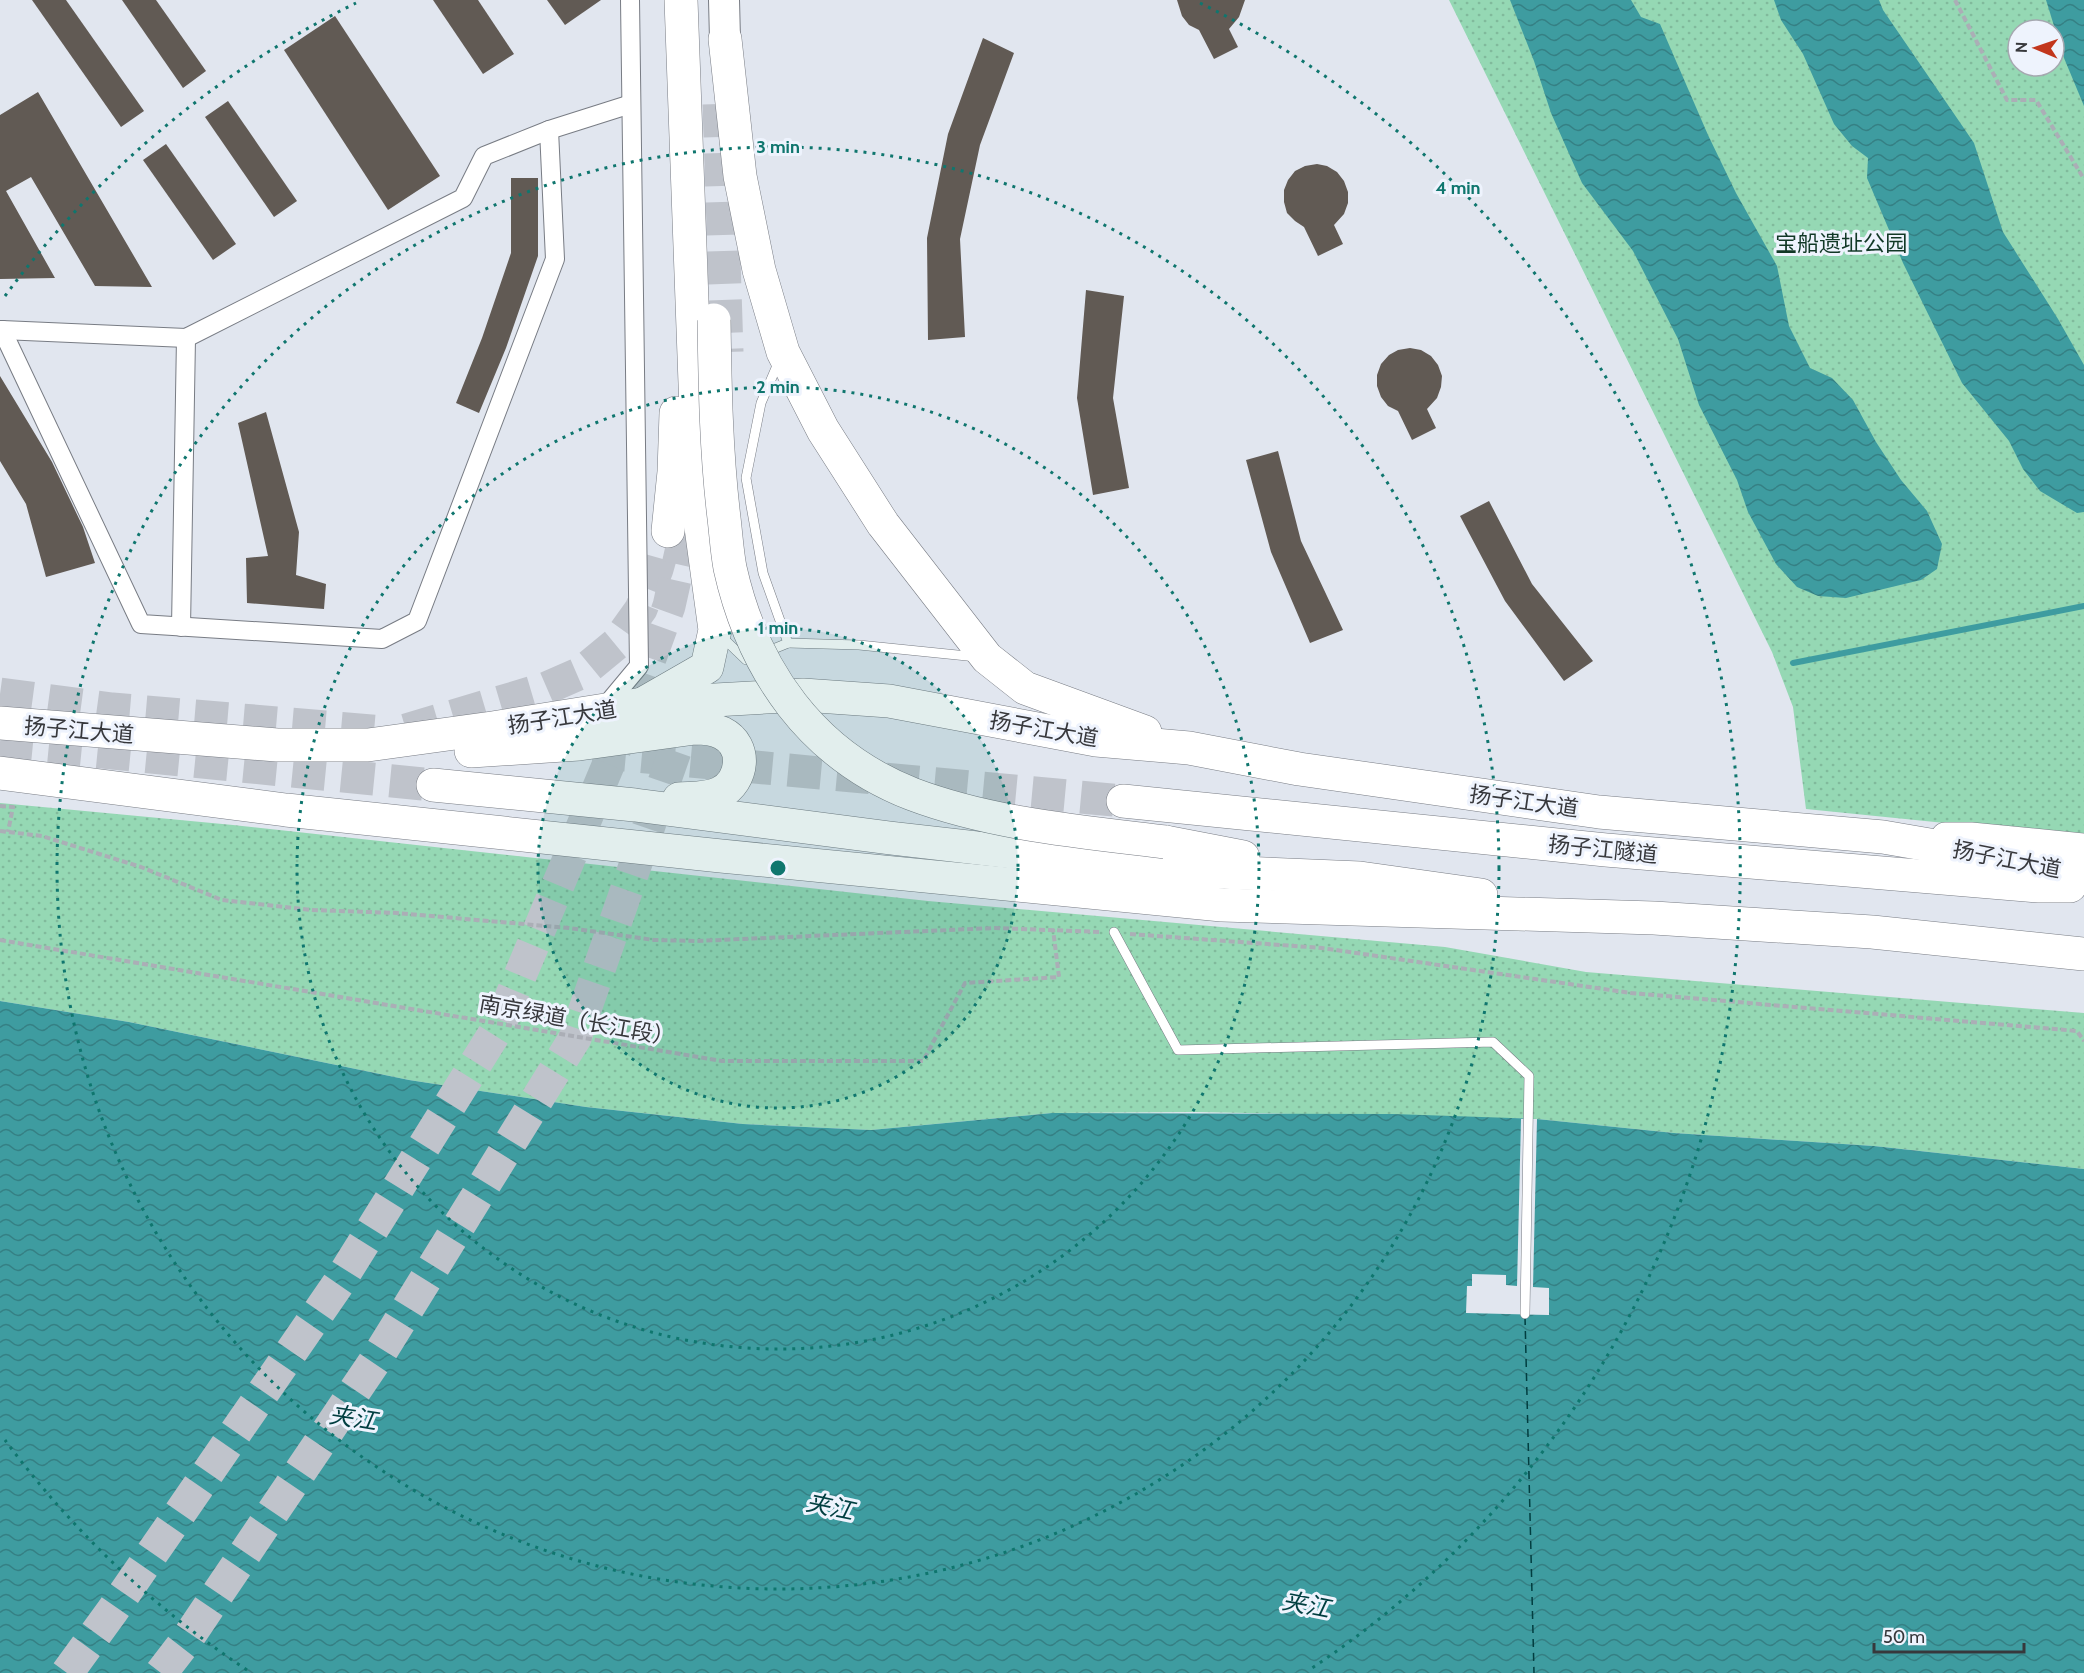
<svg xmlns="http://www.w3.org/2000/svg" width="2084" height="1673" viewBox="0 0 2084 1673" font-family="Cabin,'Noto Sans SC',sans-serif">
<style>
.green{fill:url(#green-dots);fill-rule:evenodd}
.water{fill:url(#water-waves)}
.pier{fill:#e1e6ef}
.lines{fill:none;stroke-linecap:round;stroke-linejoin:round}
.stream{stroke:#3e9ca0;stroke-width:6}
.ferry{stroke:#013e40;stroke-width:1.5;stroke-dasharray:8 6;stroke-linecap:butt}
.building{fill:#615a54}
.highway-tunnel{stroke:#bfc3cb;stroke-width:33;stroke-dasharray:33 16;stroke-linecap:butt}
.lane-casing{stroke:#787c84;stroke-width:10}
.street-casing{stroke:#787c84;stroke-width:20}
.secondary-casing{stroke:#787c84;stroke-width:28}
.primary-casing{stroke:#787c84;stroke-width:32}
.highway-casing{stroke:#787c84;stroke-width:34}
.path{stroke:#abaeb6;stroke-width:4;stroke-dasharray:6 3;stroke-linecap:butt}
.lane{stroke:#fff;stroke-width:9}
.street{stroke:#fff;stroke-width:18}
.secondary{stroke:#fff;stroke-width:27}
.primary{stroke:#fff;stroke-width:30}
.highway{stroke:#fff;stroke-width:33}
.highway-bridge-casing{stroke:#787c84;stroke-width:34;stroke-linecap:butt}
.highway-bridge{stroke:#fff;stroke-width:33}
.ring{fill:none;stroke:#0f766e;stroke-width:3;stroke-dasharray:3 6}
.labels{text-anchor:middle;stroke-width:6;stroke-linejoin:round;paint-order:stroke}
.park-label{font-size:22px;fill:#113826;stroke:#eef3fd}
.street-label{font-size:22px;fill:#37383c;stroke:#eef3fd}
.water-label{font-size:24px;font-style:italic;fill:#013e40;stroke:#eef3fd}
.centre{fill:#0f766e;stroke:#eef3fd;stroke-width:3}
.ring-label{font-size:18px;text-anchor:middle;font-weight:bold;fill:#0f766e;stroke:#eef3fd;stroke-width:6;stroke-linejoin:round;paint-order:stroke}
</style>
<defs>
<pattern id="green-dots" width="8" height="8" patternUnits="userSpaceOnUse" patternTransform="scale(1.5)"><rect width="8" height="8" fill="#95d8b4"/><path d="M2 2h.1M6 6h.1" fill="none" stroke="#81ba9c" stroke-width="1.8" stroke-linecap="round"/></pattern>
<pattern id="water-waves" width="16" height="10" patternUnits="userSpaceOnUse" patternTransform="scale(1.5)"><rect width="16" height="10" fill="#3e9ca0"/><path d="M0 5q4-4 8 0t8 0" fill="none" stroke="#358084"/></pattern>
</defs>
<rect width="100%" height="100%" fill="#e1e6ef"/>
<g class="green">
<path d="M1449,0h635v837l-278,-28 -13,-102 -21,-55zM2018,30h36v36h-36z"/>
<path d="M0,803l233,22 695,76 517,46 141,25 498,41v156l-210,-23 -200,-13 -137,-14 -341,-7 -144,1 -181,17 -128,-6 -157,-17 -177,-27 -280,-58 -129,-21z"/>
</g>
<g class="water">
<path d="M1510,0h121l10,17 19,7 48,111 28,58 41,73 12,60 21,42 22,10 21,22 23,42 25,38 26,31 15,33 -5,25 -16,11 -75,18 -28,-2 -21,-9 -21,-23 -28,-52 -11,-32 -38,-75 -21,-66 -45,-88 -51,-68 -31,-70 -17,-52z"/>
<path d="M1774,0h105l4,10 91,133 29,89 55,87 26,46v147l-7,1 -37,-22 -17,-22 -14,-28 -47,-58 -59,-120 -36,-85 1,-20 -16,-12 -18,-22 -31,-70 -22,-34z"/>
<path d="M2046,0h38v106l-20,-48z"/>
<path d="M0,1001l129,21 280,58 177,27 157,17 128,6 181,-17 341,1 144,5 137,14 200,13 210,23v504h-2084z"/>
</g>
<path class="pier" d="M1521,1119h16l-4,168 16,1v27l-83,-2 1,-27h5v-12l34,1v10l11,1z"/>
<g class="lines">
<path class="stream" d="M1793,663l291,-57"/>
<path class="ferry" d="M1525,1317l9,356"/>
</g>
<g class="building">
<path d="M32,0h34l78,111 -23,16z"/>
<path d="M122,0h34l50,71 -23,17z"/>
<path d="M433,0h45l36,54 -31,20z"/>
<path d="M547,0h54l-36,25z"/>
<path d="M1177,0h68l-6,17 -10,12 9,18 -24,12 -15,-29 -10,-5 -7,-9z"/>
<path d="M335,16l105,160 -52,34 -104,-160z"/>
<path d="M983,38l31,15 -34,92 -20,94 5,98 -37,3 -1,-102 21,-104z"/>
<path d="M38,92l114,195 -57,-1 -64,-109 -25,14 49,87 -55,1v-164z"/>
<path d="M228,101l69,100 -23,16 -69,-100z"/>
<path d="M166,144l70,100 -23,16 -70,-100z"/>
<path d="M1317,164l10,2 10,6 7,9 4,11v11l-4,11 -10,11 9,19 -25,12 -14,-29 -9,-6 -8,-8 -3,-11v-12l4,-10 7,-9 10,-5z"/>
<path d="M511,178h27v78l-32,92 -27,65 -23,-10 26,-65 29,-85z"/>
<path d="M1086,290l38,6 -11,102 16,90 -36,7 -16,-97z"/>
<path d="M1410,348l11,2 10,6 7,9 4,11 -1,11 -4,11 -10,11 9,19 -24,12 -14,-29 -10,-5 -7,-9 -4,-11v-11l4,-11 8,-9 9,-5z"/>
<path d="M0,376l52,86 31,65 12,36 -49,14 -20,-73 -26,-43z"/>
<path d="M266,412l33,120 -3,43 30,9 -2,25 -77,-6 -1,-45 22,-2 -30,-133z"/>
<path d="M1278,451l23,90 42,89 -33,13 -39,-91 -25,-92z"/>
<path d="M1489,501l43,83 61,77 -29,20 -59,-80 -45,-85z"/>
</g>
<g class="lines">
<g class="highway-tunnel">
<path d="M719,104l8,248"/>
<path d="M0,694l112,15 272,23"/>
<path d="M406,730l138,-41 37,-16 35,-29 25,-35 16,-40 7,-25"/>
<path d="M0,742l433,43"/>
<path d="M593,752l530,49"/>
<path d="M67,1673l46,-63 225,-326 161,-258 131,-313 39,-107 16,-72 5,-44"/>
<path d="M161,1673l24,-31 192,-284 198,-320 107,-307 6,-28"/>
</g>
<g class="lane-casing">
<g id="lane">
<path d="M721,636l25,24 7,-3"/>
<path d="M788,643l71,2 118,12"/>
<path d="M766,652l22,-9 -25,-70 -17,-95 15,-75 18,-42"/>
<path d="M1114,932l64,118 315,-8 36,34 -4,238"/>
</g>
</g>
<g class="street-casing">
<g id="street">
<path d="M0,330h2l139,294 241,15 35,-18 138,-362 -6,-129 82,-26"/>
<path d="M2,330l184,8 277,-140 21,-42 65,-26"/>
<path d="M181,627l5,-289"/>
<path d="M604,708l35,-42 -9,-666"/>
</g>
</g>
<g class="secondary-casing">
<path id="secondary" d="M1945,836h26l113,11"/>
</g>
<g class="primary-casing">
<path id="primary" d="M724,0l1,39"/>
</g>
<g class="highway-casing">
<g id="highway">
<path d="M725,39l15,137 19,94 24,82 40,78 60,94 104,134 38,30 120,44"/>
<path d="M668,531l6,-59 2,-59"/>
<path d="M646,702l61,-35 8,-37 -15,-110 -19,-520"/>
<path d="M0,723l277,22h91l124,-17 151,-24 160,-9 86,6 207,39 93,8 110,21 300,43 284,25 163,28 38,9"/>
<path d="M471,751l108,-7 116,-16c9,0 19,1 27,5 26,13 21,48 -2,60 -11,6 -29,5 -41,6"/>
<path d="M0,773l286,37 435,46 501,49 432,13 218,14 212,22"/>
<path d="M433,785l202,20 255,33 280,32 190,8 121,17"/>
<path d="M1123,801l483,49 433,36h31"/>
<path d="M1165,842l78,15"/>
</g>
</g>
<g class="path">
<path d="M1955,0l52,100h29l48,79"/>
<path d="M0,806l13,1 -5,25"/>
<path d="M0,831l42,5 99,31 81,33 90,10 85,3 172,15 85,12 42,1 299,-13 106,4"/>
<path d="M1130,934l192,14 309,45 446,38 7,10"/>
<path d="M0,940l722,121h201l42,-78 94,-6 -6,-48"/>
</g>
<use href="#lane" class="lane"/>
<use href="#street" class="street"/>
<use href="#secondary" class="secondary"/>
<use href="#primary" class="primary"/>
<use href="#highway" class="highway"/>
<g class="highway-bridge-casing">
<path id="highway-bridge" d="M714,320c1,66 2,132 10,198 2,17 3,34 6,50 23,103 82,187 182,226 79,30 170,38 253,48"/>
</g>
<use href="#highway-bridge" class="highway-bridge"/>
</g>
<circle cx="778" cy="868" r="240" fill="#0f766e" fill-opacity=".12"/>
<g class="ring">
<circle cx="778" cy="868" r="240"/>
<circle cx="778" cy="868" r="481"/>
<circle cx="778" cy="868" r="721"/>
<path d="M247 1670A962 962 0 0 1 5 1440M5 296A962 962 0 0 1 356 3M1200 3A962 962 0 0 1 1309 1670"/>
</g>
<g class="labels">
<g class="park-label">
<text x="1841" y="251">宝船遗址公园</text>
</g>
<g class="street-label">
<text transform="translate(562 717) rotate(-9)" y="8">扬子江大道</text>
<text transform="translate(1044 729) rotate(10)" y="8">扬子江大道</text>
<text transform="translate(79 730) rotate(5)" y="8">扬子江大道</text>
<text transform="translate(1524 801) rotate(8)" y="8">扬子江大道</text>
<text transform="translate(1603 849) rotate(6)" y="8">扬子江隧道</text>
<text transform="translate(2007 859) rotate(11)" y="8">扬子江大道</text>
<text transform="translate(577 1020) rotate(10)" y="8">南京绿道（长江段）</text>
</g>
<g class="water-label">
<text transform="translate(353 1418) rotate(9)" y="8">夹江</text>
<text transform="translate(830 1507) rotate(12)" y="8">夹江</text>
<text transform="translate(1306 1605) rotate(11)" y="8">夹江</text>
</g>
</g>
<circle cx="778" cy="868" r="9" class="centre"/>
<g class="ring-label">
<text x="778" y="153">3 min</text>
<text x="1458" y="194">4 min</text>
<text x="778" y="393">2 min</text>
<text x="778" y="634">1 min</text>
</g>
<g transform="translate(2036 48) rotate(272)"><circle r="28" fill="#eef3fd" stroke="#a5a8b0" stroke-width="1.5"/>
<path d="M0-4.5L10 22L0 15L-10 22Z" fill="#c2361d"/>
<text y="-9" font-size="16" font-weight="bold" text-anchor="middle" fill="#37383c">N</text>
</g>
<path d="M1874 1643v9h150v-9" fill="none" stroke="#37383c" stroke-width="3"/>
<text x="1883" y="1643" font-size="18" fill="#37383c" stroke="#eef3fd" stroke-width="4.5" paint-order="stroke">50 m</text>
</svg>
